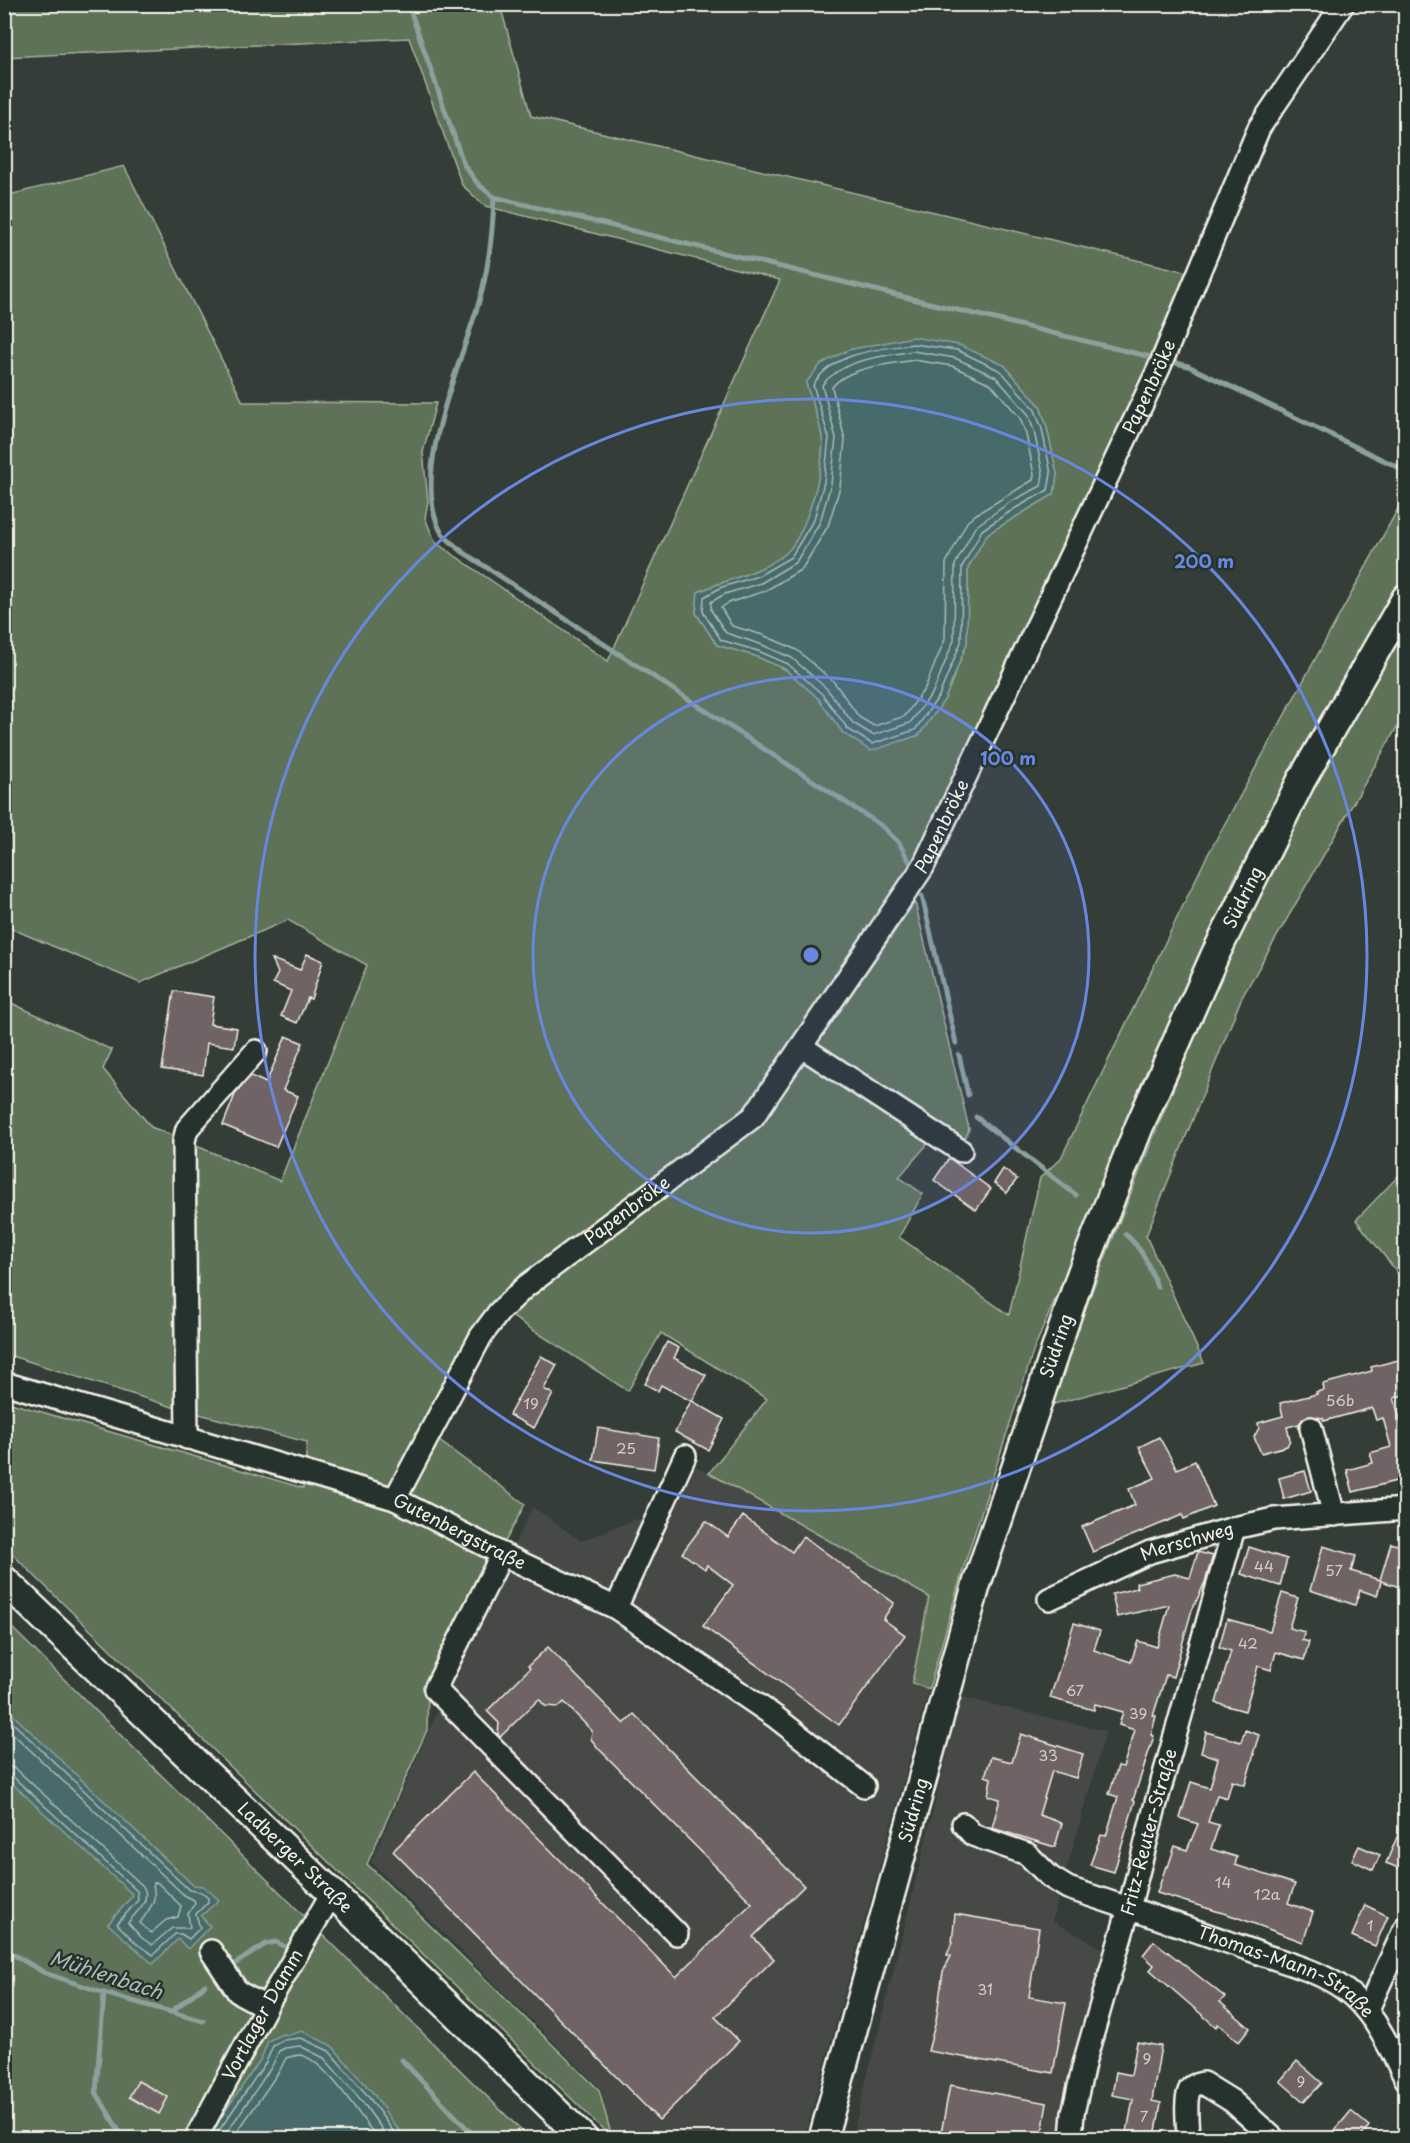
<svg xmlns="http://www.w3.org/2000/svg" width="1410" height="2143" viewBox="0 0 1410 2143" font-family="'Playpen Sans',sans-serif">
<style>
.built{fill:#464946}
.green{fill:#5d7256;stroke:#a8b29f;stroke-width:1.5;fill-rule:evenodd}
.water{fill:#466b6a;stroke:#8ca19c;stroke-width:1.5}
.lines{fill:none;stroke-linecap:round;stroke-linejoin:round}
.shore{stroke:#aebbb6;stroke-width:1.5}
.stream{stroke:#8ca19c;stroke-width:5}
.building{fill:#6f6466;stroke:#f4f1e8;stroke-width:1.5}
.minor-casing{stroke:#f4f1e8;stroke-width:26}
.major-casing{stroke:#f4f1e8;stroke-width:32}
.minor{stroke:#26332d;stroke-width:21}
.major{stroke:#26332d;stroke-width:27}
.ring{fill:none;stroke:#6887de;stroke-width:3}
.labels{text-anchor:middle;stroke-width:5;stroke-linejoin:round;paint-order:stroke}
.number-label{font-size:15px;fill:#d3cec8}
.street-label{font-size:18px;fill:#f4f1e8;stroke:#26332d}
.water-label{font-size:20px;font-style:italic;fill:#aebbb6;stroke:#26332d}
.centre{fill:#6887de;stroke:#26332d;stroke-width:3}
.ring-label{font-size:18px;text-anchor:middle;font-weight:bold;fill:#6887de;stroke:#26332d;stroke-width:5;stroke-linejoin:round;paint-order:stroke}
</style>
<rect width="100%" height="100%" fill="#353d38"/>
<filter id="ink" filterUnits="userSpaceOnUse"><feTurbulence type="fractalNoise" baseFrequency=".0167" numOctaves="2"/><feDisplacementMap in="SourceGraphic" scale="12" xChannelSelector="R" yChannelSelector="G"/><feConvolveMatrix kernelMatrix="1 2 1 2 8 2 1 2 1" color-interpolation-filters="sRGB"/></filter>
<g filter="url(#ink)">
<g class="built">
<path d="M696,1466l233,131 -17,86 17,6 -125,449h-192l-11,-49 -230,-227 121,-274 41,-81 48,34 55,-22 29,11z"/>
<path d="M961,1697l145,34 -54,190 57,31 -41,186h-216z"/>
</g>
<g class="green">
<path d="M5,5h495l31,111 656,156 -40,96 -230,488 -171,254 -228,170 -47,50 -48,99 102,75 -97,184 -1,42 -60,134 232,226 13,48 -607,-591 -1,-146 299,87 4,-46 -112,-29 -3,-269 88,37 87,-216 -79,-45 -148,63 -135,-57v-730l119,-30 119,236 193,1 -13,49 5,49 -3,17 10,24 173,119 172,-381 -295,-74 -23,-21 -53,-147 -404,19zM1004,365l36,41 7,22 10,46 -3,20 -67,40 -19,34 -1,75 -22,56 -26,36 -48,15 -28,-17 -25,-35 -33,-29 -30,-13 -38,-11 -21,-32 2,-21c29,-13 64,-19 89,-39 19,-16 40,-93 35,-117 -3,-18 -11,-36 -16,-53z"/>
<path d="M1405,496v79l-171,304 -200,470 -70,217 -35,123 -17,-6 17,-86 -220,-124 58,-74 -106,-66 -33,58 -123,-79 255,-189 44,-65 127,82 -32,37 24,17 -24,43 110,78 31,-137 21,-20 145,-300z"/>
<path d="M1405,626v87l-164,286 -95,237 58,127 -157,43c82,-209 162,-420 265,-620 28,-54 62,-107 93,-160z"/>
<path d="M915,902l54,227 -5,13 -149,-95z"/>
<path d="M5,1000l107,50 -9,19 48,58 25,10 3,272 -174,-55z"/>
<path d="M1405,1169v113l-49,-62z"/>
<path d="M5,1621l524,517h-524z"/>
</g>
<g class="water">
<path d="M913,337l46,8 45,20 36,41 7,22 10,46 -3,20 -67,40 -19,34 -1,75 -22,56 -26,36 -48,16 -28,-18 -25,-35 -33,-29 -30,-13 -38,-11 -21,-32 2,-21c29,-13 64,-19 88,-39 20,-16 41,-93 36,-117 -3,-18 -11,-36 -16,-53l15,-19 27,-14z"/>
<path d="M11,1713l182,172 10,1 16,14 -18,16 9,10 -22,23 -10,-10 -25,25 -45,-40 25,-29 -128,-118v-57z"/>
<path d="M302,2031l30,15 41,47 20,30 13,15h-199l54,-79 7,-18 14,-7 7,1z"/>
</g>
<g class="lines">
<g class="shore">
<path d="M913,344l44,6 44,21 34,39 7,19 9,45 -3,16 -34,19 -32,21 -20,37 -1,75 -22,54 -24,34 -43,14 -24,-15 -26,-35 -34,-30 -30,-13 -37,-11 -18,-28 1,-15 18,-10 36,-11 33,-19 23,-38 10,-37 5,-44 -16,-53c21,-34 64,-35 100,-41z"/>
<path d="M913,351l42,7 41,19 32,37 6,17 9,43 -2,12 -31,16 -35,25 -20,38 -1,75 -21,52 -23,31 -37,12 -20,-12 -26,-34 -35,-31 -32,-14 -34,-11 -15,-23v-8l14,-8 36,-11 35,-21 24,-40 11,-38 5,-46 -14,-53c22,-27 59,-28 91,-34z"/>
<path d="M914,360l38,6 39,18 29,34 6,16 8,41 -1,5 -58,35 -8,7 -21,41 -1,76 -20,49 -20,28 -31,10 -15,-9 -25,-35 -37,-32 -34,-15 -31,-9 -11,-18 7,-5 37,-12 37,-22 26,-43 12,-39 5,-47 -13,-53c17,-21 57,-22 82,-27z"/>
<path d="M4,1724l9,-1 176,167 12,2 7,6v4l-12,12 4,14 -11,11 -8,-5h-6l-22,21 -16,-11 -20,-20 21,-24 -1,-9 -126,-116 -7,-2"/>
<path d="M4,1731l7,1 173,163 10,5 1,3 -7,11 2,14h-18l-20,17 -10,-7 -14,-15c8,-12 24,-21 15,-37l-127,-117 -12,-4"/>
<path d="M155,1882l3,1 23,23 -3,11 -12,3 -15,13 -11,-10c9,-14 18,-21 13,-38z"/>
<path d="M214,2138l52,-76 7,-16 10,-6 18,-2 28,13 39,45 30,42"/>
<path d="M223,2138l49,-72 7,-15 6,-3 15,-2 24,12 38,43 26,37"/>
<path d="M233,2138l47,-68 6,-12c3,-1 10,-3 14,-3 25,4 62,64 77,83"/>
</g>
<g class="stream">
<path d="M408,4l56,161 14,19 16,13 665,162"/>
<path d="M494,197c-1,31 -4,60 -11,90 -16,66 -74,180 -43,243 4,8 16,16 23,22l419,274 17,17 13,23"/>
<path d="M1168,361l20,5 218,105"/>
<path d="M922,896l34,147"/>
<path d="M959,1055l9,40"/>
<path d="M976,1117l100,78"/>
<path d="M1125,1234c18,15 24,31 32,53"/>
<path d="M4,1949l41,24 59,20 99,28"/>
<path d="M230,1967l36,-23 9,-2 9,4"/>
<path d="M104,1993l-8,99 27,46"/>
<path d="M172,2011l33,-26"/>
<path d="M402,2060l74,78"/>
</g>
</g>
<g class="building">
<path d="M307,954l16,7 -12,38 -3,-1 -11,25 -16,-7 10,-25 -18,-8 5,-10 -6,-14 28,11z"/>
<path d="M174,991l40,6 -4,27 27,4 -3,19 -27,-4 -4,32 -41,-6z"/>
<path d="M286,1036l17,7 -20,47 15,6 -22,51 -53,-22 13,-33 15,-16 15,7z"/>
<path d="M949,1158l42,31 -15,21 -42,-30z"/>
<path d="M1003,1169l14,10 -10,14 -13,-10z"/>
<path d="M667,1342l12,6 -5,10 32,17 -14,26 32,18 -16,31 -33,-18 16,-31 -30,-16 -3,6 -13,-7z"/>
<path d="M541,1356l16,9 -13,24 9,5 -19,34 -25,-13z"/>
<path d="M1406,1358v36l-12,4 8,29 4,2v53h-5l-1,-2 -47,12 -6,-22 26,-7 -3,-10 21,-6 -8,-29 -7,2 -4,-12 -48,13 -1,-3 -16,-2 -8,8 -12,3 3,13 -3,6 -26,7 -7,-16 5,-9 -1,-5 25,-7 -3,-13 37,-9 -1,-2 8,-2 -1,-6 49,-13 -1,-4z"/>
<path d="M598,1428l61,10 -5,31 -61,-9z"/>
<path d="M1159,1437l18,32 18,-8 19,45 -30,13 -2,-4 -89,37 -11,-25 53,-22 -6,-16 26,-11 -16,-31z"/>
<path d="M1305,1471l6,20 -27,8 -5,-21z"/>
<path d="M743,1516l49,36 11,-16 91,67 -11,16 22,16 -66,90 -136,-99 30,-41 -26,-20 -2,4 -23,-16 24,-32 22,16z"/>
<path d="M1391,1543l15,5v41l-25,-8 -4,15 -17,-6 -5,15 -45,-15 13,-44 33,10 -5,15 29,9z"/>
<path d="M1249,1547l38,12 -7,27 -39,-12z"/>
<path d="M1198,1552l15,4 -8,26 -14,31 -18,64 -7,-2 -13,41h3l-5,19 3,1 -21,64 2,1 -21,71 -24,-7 11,-30 5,1 12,-39 -9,-3 9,-28 5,1 12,-37 -16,-5 4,-13 -28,-8 -1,6 -44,-12 24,-75 26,8 -6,19 37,12 7,-21 19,6 12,-42 -52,12 -5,-23 25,-6 -1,-5 39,-9 15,4z"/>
<path d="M1282,1593l16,5 -9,30 16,4 -3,8 7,2 -5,18 -28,-8 -5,18 -13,-4 -13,45 -29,-8 15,-52 -12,-4 8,-28 43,12z"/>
<path d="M548,1647l76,77 10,-10 170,172 -51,51 21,22 -59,58 24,24 -80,79 -266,-269 80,-79 203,205 76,-74 -153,-154 -8,-10 1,-8 -28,-29 -5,5 -14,-1 -6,-7 -39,38 -2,-2 1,-12 -12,-12 43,-43 -2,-2z"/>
<path d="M1245,1730l14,5 -6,19h1l-9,31 -13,-4 -5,17 -10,-3 -9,27 11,3 -8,24 26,8 -2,8 60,19 -7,19 25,9 -10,30 -67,-25 -79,-24 9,-27 2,1 7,-21 12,4 11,-26 -18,-6 11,-36 19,6 8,-30 -17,-5 5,-21 35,10z"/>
<path d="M1021,1734l62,20 -7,24 -24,-7 -13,44 23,8 -7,24 -63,-19 8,-29 -12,-3 3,-18 -6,-2 6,-19 21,5z"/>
<path d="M1406,1816v55l-20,-8z"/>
<path d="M1359,1846l21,9 -7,15 -21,-10z"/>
<path d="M1365,1905l23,11 -13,30 -23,-10z"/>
<path d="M955,1914l84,14 -10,69 37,6 -13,70 -125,-22 8,-30 7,-49 8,-16 -4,-1 5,-13z"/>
<path d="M1154,1941l71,56 -5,5 30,26 -11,14 -21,-18 -2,3 -66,-57 4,-5 -11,-10z"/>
<path d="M1137,2042l24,4 -9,55 9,2 -6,34 -28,-5 6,-33 -21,-4 4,-23 15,3z"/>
<path d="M1297,2061l25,22 -18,19 -24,-21z"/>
<path d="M138,2081l30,16 -9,17 -30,-17z"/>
<path d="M950,2085l97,18 -6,36h-101z"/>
<path d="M1351,2111l18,15 -10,13h-14l-10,-9z"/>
</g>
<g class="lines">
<g class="minor-casing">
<g id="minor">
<path d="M802,1047l159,104"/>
<path id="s1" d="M4,1383l391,116 107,55 114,54 158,108 90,70"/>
<path d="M1311,1428l23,87"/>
<path d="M187,1438l-3,-297 3,-12 69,-78"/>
<path id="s2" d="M395,1499l86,-163 18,-24 26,-25 228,-170 170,-250 236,-499 100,-240 84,-124"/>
<path d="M502,1554l-67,135 242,245"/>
<path id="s3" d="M1049,1599l101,-47 84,-24 40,-9 132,-10"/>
<path d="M616,1608l69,-152"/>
<path id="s4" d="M963,1824l10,11 54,19 23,23 18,11c65,22 131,43 196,67 26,9 57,17 80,34 31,23 44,57 62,90"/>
<path d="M211,1951l27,41 28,15"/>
<path d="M1367,2011l39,-85"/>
<path id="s5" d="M196,2138l70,-131 66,-114"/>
<path id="s6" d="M1071,2138l2,-25 12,-53 44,-152 27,-105 78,-275"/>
<path d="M1188,2138c0,-12 -4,-38 2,-49 3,-5 9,-5 13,-6l29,18 41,37"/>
</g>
</g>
<g class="major-casing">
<g id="major">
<path id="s7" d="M4,1580l328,313 251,245"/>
<path id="s8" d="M823,2138l153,-552 105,-312 58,-147 76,-172 86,-174 105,-183"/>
</g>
</g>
<use href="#minor" class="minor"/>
<use href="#major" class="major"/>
</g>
</g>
<circle cx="811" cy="955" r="278" fill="#6887de" fill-opacity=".12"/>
<g class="ring">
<circle cx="811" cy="955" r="278"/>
<circle cx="811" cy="955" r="556"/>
</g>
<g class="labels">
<g class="number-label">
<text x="1340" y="1406">56b</text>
<text x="531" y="1409">19</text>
<text x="626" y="1454">25</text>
<text x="1264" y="1572">44</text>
<text x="1334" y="1576">57</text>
<text x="1248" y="1649">42</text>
<text x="1075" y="1696">67</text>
<text x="1138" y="1719">39</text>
<text x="1048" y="1761">33</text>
<text x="1223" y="1888">14</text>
<text x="1267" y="1900">12a</text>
<text x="1370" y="1931">1</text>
<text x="985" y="1995">31</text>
<text x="1147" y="2064">9</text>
<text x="1301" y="2087">9</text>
<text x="1144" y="2122">7</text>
</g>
<g class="street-label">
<text dy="6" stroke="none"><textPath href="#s2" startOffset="1368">Papenbröke</textPath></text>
<text dy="6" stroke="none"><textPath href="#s2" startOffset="882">Papenbröke</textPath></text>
<text dy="6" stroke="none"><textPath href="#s8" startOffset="1312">Südring</textPath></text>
<text dy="6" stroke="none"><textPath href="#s2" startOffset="378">Papenbröke</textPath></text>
<text dy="6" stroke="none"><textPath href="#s8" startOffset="826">Südring</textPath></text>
<text dy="6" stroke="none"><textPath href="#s1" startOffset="480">Gutenbergstraße</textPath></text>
<text dy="6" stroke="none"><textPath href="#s3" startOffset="150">Merschweg</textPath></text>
<text dy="6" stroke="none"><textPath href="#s8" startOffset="340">Südring</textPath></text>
<text dy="6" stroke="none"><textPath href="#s6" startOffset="316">Fritz-Reuter-Straße</textPath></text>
<text dy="6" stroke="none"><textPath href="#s7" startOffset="402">Ladberger Straße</textPath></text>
<text dy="6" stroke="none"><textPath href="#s4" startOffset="360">Thomas-Mann-Straße</textPath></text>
<text dy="6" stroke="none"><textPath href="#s5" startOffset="140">Vortlager Damm</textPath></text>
</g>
<g class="water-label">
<text transform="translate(106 1975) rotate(18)" y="7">Mühlenbach</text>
</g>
</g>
<circle cx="811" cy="955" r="9" class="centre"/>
<g class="ring-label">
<text x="1204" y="568">200 m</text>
<text x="1008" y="765">100 m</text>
</g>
<rect width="1410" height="2143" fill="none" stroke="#26332d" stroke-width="24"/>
<rect x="12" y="12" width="1386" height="2119" fill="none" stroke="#f4f1e8" stroke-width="2" filter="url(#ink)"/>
</svg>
